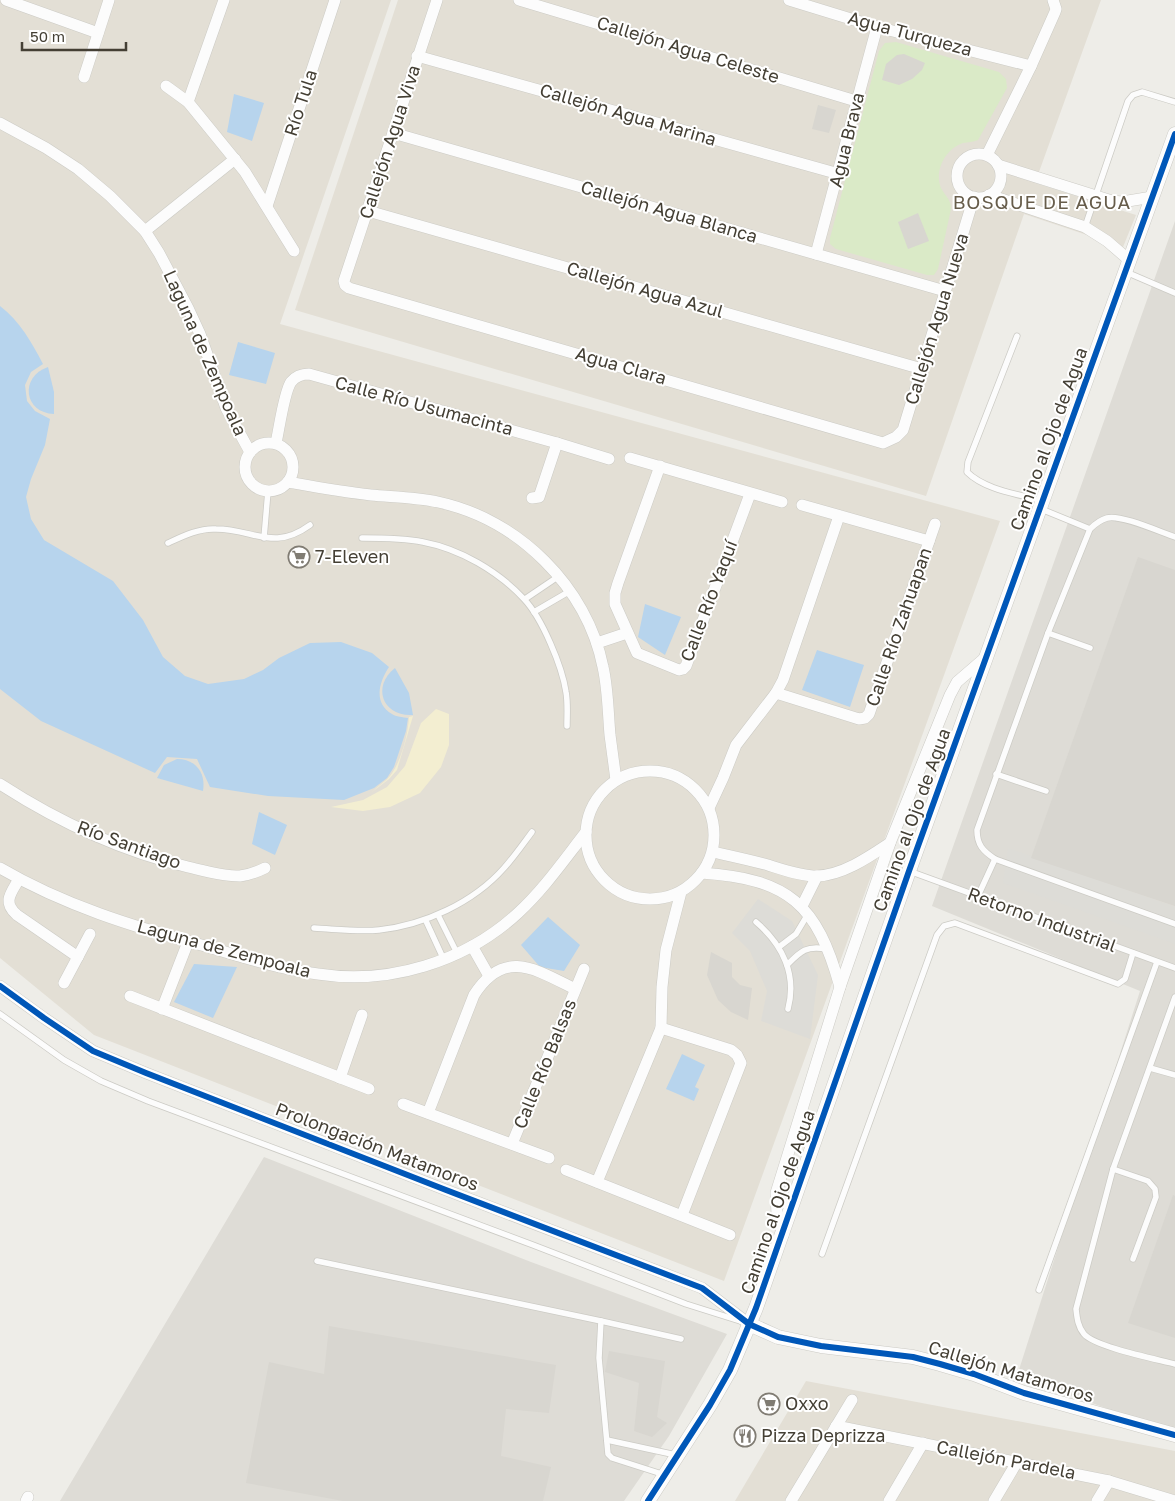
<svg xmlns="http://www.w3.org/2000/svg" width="1175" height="1501" viewBox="0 0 1175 1501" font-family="'Golos Text',sans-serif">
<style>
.residential{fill:#e3dfd5}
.industrial{fill:#dedcd6}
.green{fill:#daeac7}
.sand{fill:#f3eed1}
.parking{fill:#dddcd7}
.water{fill:#b7d4ed}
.building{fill:#d8d6d0}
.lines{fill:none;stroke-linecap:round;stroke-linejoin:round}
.service-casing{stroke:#cccbc5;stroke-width:7}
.minor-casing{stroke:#cccbc5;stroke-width:12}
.tertiary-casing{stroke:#cccbc5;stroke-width:15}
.service{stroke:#fcfcfc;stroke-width:5.5}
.minor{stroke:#fcfcfc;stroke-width:11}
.tertiary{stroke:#fcfcfc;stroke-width:14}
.cycleway-casing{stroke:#fff;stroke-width:9}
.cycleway{stroke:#0057b8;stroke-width:6}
.labels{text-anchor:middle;stroke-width:4;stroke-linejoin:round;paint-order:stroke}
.street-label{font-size:18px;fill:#443f34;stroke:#fff}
.poi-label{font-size:18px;fill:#443f34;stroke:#fff;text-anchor:start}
.neighbourhood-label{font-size:19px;letter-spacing:1px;fill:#675d4b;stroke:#fff}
</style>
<rect width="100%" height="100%" fill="#eeede8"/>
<g class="residential">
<path d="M0,0h391l-111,324 720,197 -276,760 -630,-246 -94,-77z"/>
<path d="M398,0h703l-66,183 101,32 -13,32 -99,-33 -98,282 -631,-186z"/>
<path d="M806,1381l369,70v50h-440z"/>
</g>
<g class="industrial">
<path d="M1175,221v1212l-158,-57 123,-385 -208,-85z"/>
<path d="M264,1157l267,105 196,72 -58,102 -45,65h-564z"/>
</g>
<path class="green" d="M896,42l103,30 7,7 1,9 -29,52c-5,2 -10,2 -15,3 -18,6 -29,28 -22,45 4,8 10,11 10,21l-13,60 -4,6h-7l-91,-26 -6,-5v-6l49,-187 6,-8z"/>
<g class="sand">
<path d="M436,709l13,5v31l-8,22 -21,26 -30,14 -27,4 -32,-4 32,-7 24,-13 18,-21 16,-43z"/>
<path d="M413,716l-16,54 -8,9 -17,13c6,-6 13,-10 18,-16 11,-14 18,-41 19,-59z"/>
</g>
<g class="parking">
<path d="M1008,848l167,59v37l-172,-61z"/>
<path d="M758,899l34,22 26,54 -8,64 -49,-18 6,-30 -17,-40 -18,-18z"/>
</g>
<g class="water">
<path d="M234,94l30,9 -12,38 -25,-9z"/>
<path d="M0,306c20,15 32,37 43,58l-12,8 -6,13 2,16 8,10 15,8 -5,26 -14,34 -5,18 5,22 13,21 69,41 30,39 20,37 22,19 23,8 36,-5 19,-9 16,-12 31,-15 31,-1 31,11 17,14c-10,15 -16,36 3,47 4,3 11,3 16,4l-2,13 -12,36 -7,11 -13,10 -30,12 -76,-4 -58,-9 -13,-28 -30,-2 -12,16 -114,-52 -41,-32z"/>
<path d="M238,342l37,11 -9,31 -37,-9z"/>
<path d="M48,367l6,25v22c-30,-1 -35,-37 -6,-47z"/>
<path d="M645,604l36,13 -16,38 -27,-18z"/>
<path d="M817,650l47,15 -14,42 -48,-17z"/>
<path d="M395,668l14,25 4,22c-30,2 -42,-28 -18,-47z"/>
<path d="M177,759c19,0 29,14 26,32l-46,-13 7,-13z"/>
<path d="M259,812l28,13 -12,30 -23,-11z"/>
<path d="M548,917l32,28 -16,26 -24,-4 -19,-22z"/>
<path d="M194,964l43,3 -24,51 -39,-16z"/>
<path d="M682,1054l23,11 -10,22 4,2 -5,12 -28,-12z"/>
</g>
<g class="building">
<path d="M904,54l21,9 -3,7 -10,9 -13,6 -17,-5 4,-16 11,-9z"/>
<path d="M818,105l18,5 -7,23 -17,-4z"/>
<path d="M918,213l11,28 -21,8 -10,-27z"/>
<path d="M1138,557l37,13v336l-144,-48z"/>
<path d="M711,952l21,11v14l8,8 12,3 -4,32 -17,-8 -13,-12 -11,-25z"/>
<path d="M1173,1195l2,1v142l-47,-15z"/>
<path d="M329,1326l227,39 -7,48 -43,-4 -5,47 50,11 -8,34h-200l-97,-18 23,-121 55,12z"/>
<path d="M609,1351l56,10 -8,56 10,6 -15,14 -18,-6 5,-48 -34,-11z"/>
</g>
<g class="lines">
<g class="service-casing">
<g id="service">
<path d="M1085,227l43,-126 5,-6 9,-3 33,10"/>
<path d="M1126,272l49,21"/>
<path d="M1017,336l-49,126 -1,10c18,18 51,22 76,29"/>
<path d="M1041,509l49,20"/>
<path d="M1175,537c-15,-5 -55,-23 -68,-19 -7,2 -12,6 -17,11l-42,104 -71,197c0,15 6,21 18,29l180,65"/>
<path d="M264,538l4,-47"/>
<path d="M362,538c20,0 41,0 61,4 37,7 75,29 101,57 18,19 38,67 42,93 2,11 1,22 1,34"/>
<path d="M168,543c15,-7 31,-15 48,-14 38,0 57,23 94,-4"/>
<path d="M525,599l34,-23"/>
<path d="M534,612l36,-21"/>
<path d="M1048,633l42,15"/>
<path d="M996,774l50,17"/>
<path d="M909,871l266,97"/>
<path d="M978,896l17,-37"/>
<path d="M438,915l19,38"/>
<path d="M426,921l18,39"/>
<path d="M756,922c27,23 41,53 32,87"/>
<path d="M314,928c21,1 44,4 65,2 45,-5 94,-27 125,-62 10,-11 19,-24 28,-36"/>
<path d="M779,947l17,-13 12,-20"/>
<path d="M787,965c13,-13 19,-20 39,-16"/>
<path d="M1175,997l-62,172 -37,140c1,9 2,18 8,25 11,13 72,25 91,30"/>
<path d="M0,1014l64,46 37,21 47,20 385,144 153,59 54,17"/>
<path d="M1150,1068l25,7"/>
<path d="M1113,1169l35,12 7,8 1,8 -23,62"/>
<path d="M822,1254l115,-319 7,-9 11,-3 163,61 7,-5 8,-26"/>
<path d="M317,1261l284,60"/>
<path d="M1039,1290l118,-328"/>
<path d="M607,1440l69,15"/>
<path d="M665,1475l-53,-17 -4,-4 -9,-96 2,-37 80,18"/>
</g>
</g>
<g class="minor-casing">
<g id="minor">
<path d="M6,0l92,33"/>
<path d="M437,0l-93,281 1,4 4,3 534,155 13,-6 7,-7 71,-233"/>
<path d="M519,0l337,101"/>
<path d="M789,0l88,27 154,39"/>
<path d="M417,56l422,118"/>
<path d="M84,77l25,-77"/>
<path d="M166,86l22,16 57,70 49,79"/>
<path d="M188,102l36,-102"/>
<path d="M0,123l46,25 32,21 32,27 35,35 14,22 29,55 12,26 26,74 24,44"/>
<path d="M393,133l552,158"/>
<circle cx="979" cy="176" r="22"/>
<path d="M987,155l44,-89 24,-54 1,-3 -3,-9"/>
<path d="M998,165l114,36 10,1 30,-5"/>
<path d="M989,195l96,32 22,14 22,19"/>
<path d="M267,206l68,-206"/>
<path d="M368,211l554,158"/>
<path d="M145,231l90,-72"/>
<path d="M816,254l61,-227"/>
<circle cx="269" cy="467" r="24"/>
<path d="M276,443c3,-13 8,-51 15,-61 4,-5 11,-8 18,-8l248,69 52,16"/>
<path d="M630,458l152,44"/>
<path d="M660,466l-42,117 -3,10v11l22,49 42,17 4,-1 3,-3 64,-172"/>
<path d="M288,482c28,5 55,10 83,13 22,2 45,2 67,7 80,17 149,85 165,165 5,22 5,45 7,68 2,15 4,30 6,45"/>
<path d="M532,498l7,-1 18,-54"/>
<path d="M802,505l127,36"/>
<path d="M597,643l30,-10"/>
<path d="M776,693l83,26 6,-1 4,-4 66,-190"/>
<circle cx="650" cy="835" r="64"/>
<path d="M0,784c57,37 122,67 188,83 17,4 34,9 52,9 9,-1 17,-4 25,-8"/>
<path d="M709,808l14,-30 13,-33 40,-52 7,-13 56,-164"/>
<path d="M713,852c18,4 37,8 55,13 16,5 33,11 49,11 26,-1 52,-19 73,-33"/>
<path d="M0,868c63,37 134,59 205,78 37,11 75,23 113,28 71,11 147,-12 200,-61 26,-24 46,-53 68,-81"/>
<path d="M702,873c87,6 115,31 138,114"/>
<path d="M19,879c-8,14 -17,23 -2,36l61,42"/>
<path d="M802,906l15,-30"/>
<path d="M472,946l17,30"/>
<path d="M64,983l26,-49"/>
<path d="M0,986l44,32 49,33 53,22 300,117 256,98 47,36"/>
<path d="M130,996l239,93"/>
<path d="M162,1009l26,-67"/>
<path d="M661,1028l70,22 6,5 4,8 -59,152"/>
<path d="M340,1078l22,-63"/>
<path d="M403,1104l146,54"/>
<path d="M428,1113l46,-118c30,-47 61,-26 101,-6"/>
<path d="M512,1144l72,-175"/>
<path d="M566,1170l164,65"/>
<path d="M597,1182l64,-154 1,-41 4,-37 15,-58"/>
<path d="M783,1235l-6,-20 -1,-22 64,-206 50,-144 60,-148 7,-13 29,-25"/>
<path d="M836,1426l273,55 66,20"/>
<path d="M26,1501l2,-4"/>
<path d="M791,1501l61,-101"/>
<path d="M889,1501l34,-58"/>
<path d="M994,1501l23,-39"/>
<path d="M1097,1501l12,-20"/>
</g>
</g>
<g class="tertiary-casing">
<g id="tertiary">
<path d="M749,1324l29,13 43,9 92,11 27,7 34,10 50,19 151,42"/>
<path d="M648,1501l62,-96 20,-35 26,-62 153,-437 266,-737"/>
</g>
</g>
<use href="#service" class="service"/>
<use href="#minor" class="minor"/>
<use href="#tertiary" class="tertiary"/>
<g class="cycleway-casing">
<g id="cycleway">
<path d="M0,986l44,32 49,33 53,22 300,117 256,98 47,36 29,13 43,9 92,11 27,7 34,10 50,19 151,42"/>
<path d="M648,1501l62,-96 20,-35 26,-62 153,-437 266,-737"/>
</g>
</g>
<use href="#cycleway" class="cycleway"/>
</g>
<defs>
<g id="supermarket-ring" transform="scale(1.125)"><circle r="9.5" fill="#fff" stroke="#807c73" stroke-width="1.5"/><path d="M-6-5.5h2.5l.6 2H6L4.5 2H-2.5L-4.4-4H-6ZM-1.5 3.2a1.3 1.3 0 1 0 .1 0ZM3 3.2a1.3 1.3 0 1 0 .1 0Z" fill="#807c73"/></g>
<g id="restaurant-ring" transform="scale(1.125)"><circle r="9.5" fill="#fff" stroke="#807c73" stroke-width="1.5"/><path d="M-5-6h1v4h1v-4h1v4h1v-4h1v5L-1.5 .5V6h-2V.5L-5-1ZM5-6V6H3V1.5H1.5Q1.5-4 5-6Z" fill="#807c73"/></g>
</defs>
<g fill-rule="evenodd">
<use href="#supermarket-ring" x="299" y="557"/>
<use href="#supermarket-ring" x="769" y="1404"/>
<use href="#restaurant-ring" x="745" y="1436"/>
</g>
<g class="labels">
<g class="street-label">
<text transform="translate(910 34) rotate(15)" y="6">Agua Turqueza</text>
<text transform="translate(688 50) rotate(17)" y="6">Callejón Agua Celeste</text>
<text transform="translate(301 103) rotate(-72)" y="6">Río Tula</text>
<text transform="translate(628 115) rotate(16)" y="6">Callejón Agua Marina</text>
<text transform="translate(847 140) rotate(-76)" y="6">Agua Brava</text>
<text transform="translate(390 142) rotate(-72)" y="6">Callejón Agua Viva</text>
<text transform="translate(669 212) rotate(16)" y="6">Callejón Agua Blanca</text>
<text transform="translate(645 290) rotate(16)" y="6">Callejón Agua Azul</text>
<text transform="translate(937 319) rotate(-73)" y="6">Callejón Agua Nueva</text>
<text transform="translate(205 353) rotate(66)" y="6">Laguna de Zempoala</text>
<text transform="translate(621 366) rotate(16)" y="6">Agua Clara</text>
<text transform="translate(424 406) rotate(15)" y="6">Calle Río Usumacinta</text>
<text transform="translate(1049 439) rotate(-70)" y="6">Camino al Ojo de Agua</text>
<text transform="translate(709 601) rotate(-69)" y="6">Calle Río Yaquí</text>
<text transform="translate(899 627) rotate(-71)" y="6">Calle Río Zahuapan</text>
<text transform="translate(912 820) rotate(-70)" y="6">Camino al Ojo de Agua</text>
<text transform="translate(129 845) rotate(20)" y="6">Río Santiago</text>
<text transform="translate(1042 920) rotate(20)" y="6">Retorno Industrial</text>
<text transform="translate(224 949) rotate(15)" y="6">Laguna de Zempoala</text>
<text transform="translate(545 1064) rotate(-68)" y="6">Calle Río Balsas</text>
<text transform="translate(377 1147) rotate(21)" y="6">Prolongación Matamoros</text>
<text transform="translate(778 1202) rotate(-71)" y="6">Camino al Ojo de Agua</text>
<text transform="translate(1011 1372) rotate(17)" y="6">Callejón Matamoros</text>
<text transform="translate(1006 1460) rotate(11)" y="6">Callejón Pardela</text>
</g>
<g class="poi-label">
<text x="315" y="563">7-Eleven</text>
<text x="785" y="1410">Oxxo</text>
<text x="761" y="1442">Pizza Deprizza</text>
</g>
<g class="neighbourhood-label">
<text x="1042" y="209">BOSQUE DE AGUA</text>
</g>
</g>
<path d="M22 42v8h104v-8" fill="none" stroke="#443f34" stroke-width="2.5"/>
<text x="30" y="42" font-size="15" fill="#443f34" stroke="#ffffff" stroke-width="4" paint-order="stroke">50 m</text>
</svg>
